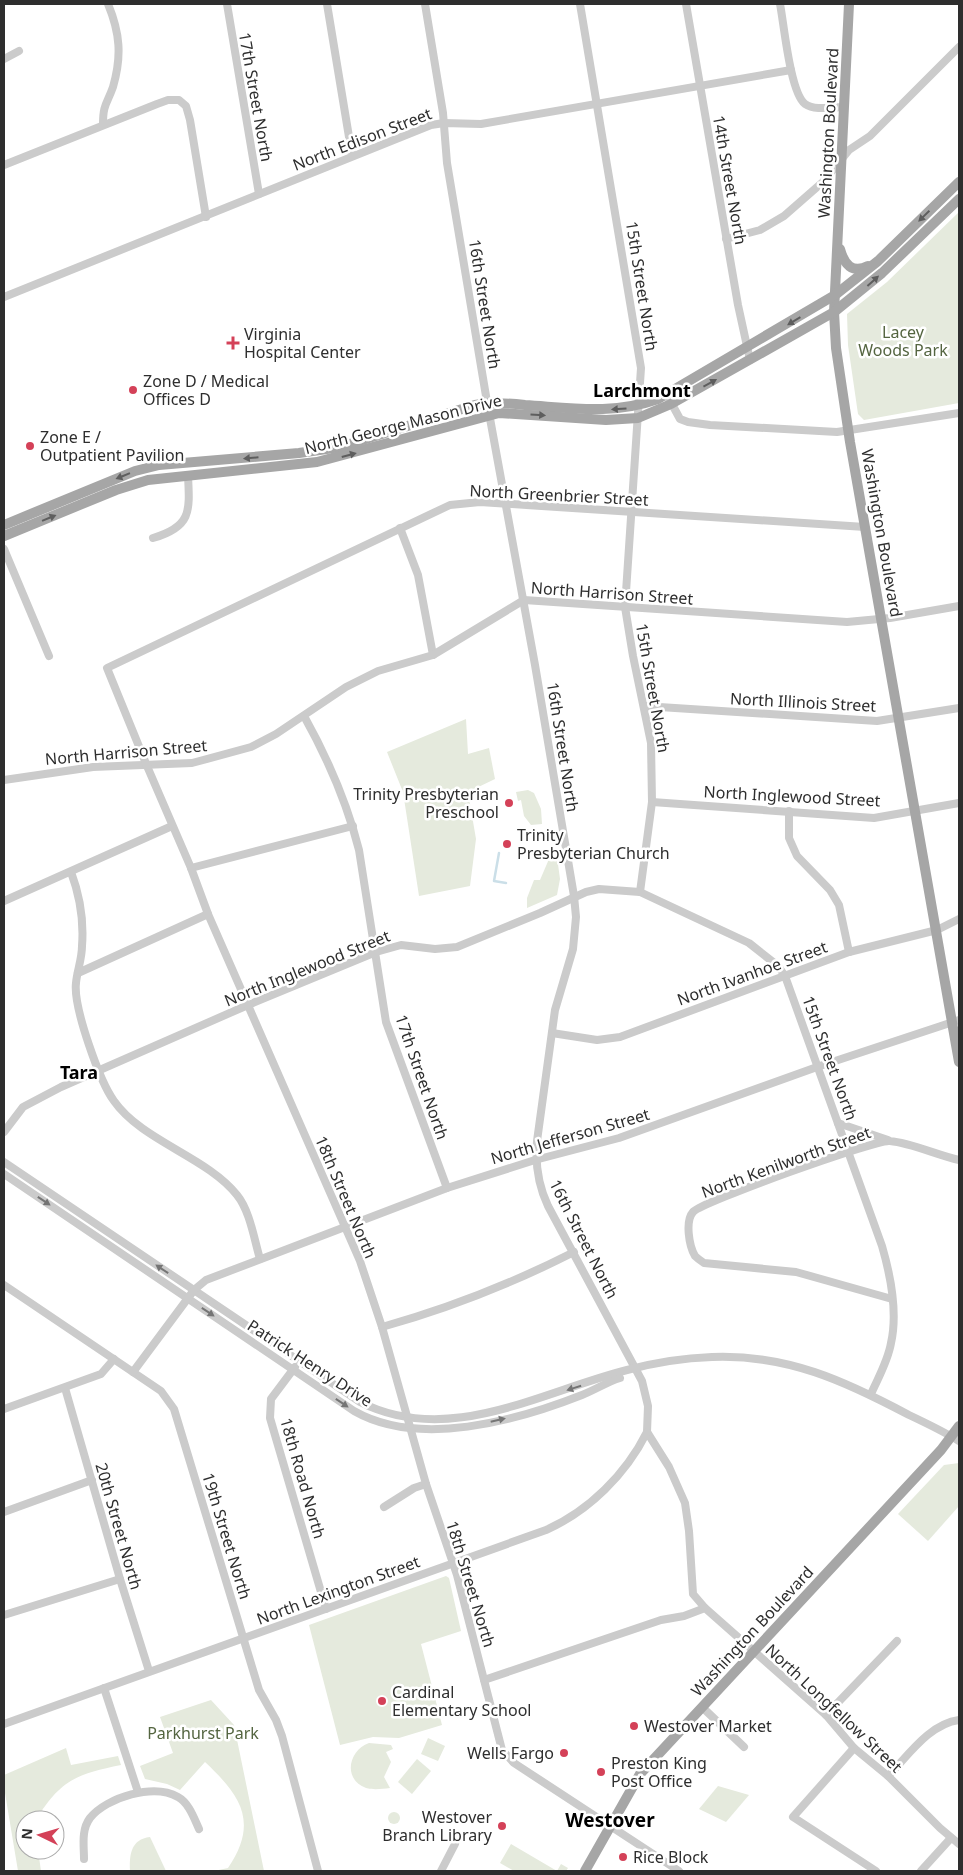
<svg xmlns="http://www.w3.org/2000/svg" width="963" height="1875" viewBox="0 0 963 1875" font-family="'Noto Sans',sans-serif">
<style>
.green{fill:#e5eadd}
.lines{fill:none;stroke-linecap:round;stroke-linejoin:round}
.stream{stroke:#cbdfe8;stroke-width:2.5}
.minor{stroke:#cbcbcb;stroke-width:8}
.major{stroke:#a6a6a6;stroke-width:10}
.oneway{fill:#5e5e5e}
.oneway2{fill:#757575}
.poi-dot{fill:#d44158;stroke:#fff;stroke-width:2}
.labels{text-anchor:middle;stroke-width:5;stroke-linejoin:round;paint-order:stroke}
.street-label{font-size:16px;fill:#2e2e2e;stroke:#fff}
.park-label{font-size:16px;fill:#546540;stroke:#fff}
.poi-label{font-size:16px;fill:#2e2e2e;stroke:#fff;text-anchor:start}
.neighbourhood-label{font-size:18px;font-weight:bold;fill:#000;stroke:#fff}
.quarter-label{font-size:19px;font-weight:bold;fill:#000;stroke:#fff}
</style>
<rect width="100%" height="100%" fill="#fff"/>
<g class="green">
<path d="M959,212v191l-95,17 -6,-6 -10,-69 -1,-31 40,-32z"/>
<path d="M466,719l2,35 21,-6 6,31 -27,13 8,47 -6,47 -51,10 -16,-104 -16,-40z"/>
<path d="M528,790l6,3 7,16 1,15 -11,1 -7,-9 -3,-16 -3,1 -2,-9z"/>
<path d="M557,857l3,22 -3,16 -30,13v-10l7,-18h6l9,-21z"/>
<path d="M959,1463v43l-31,35 -30,-27 46,-49z"/>
<path d="M446,1576l3,2 12,53 -40,13 21,81 -43,13 -26,-1 -33,8 -31,-120z"/>
<path d="M211,1700l23,25 30,146h-50l14,-3c31,-46 13,-72 -23,-106l-25,28 -13,-6 -22,-5 -5,-13 33,-13 -13,-36z"/>
<path d="M428,1738l17,8 -7,15 -17,-7z"/>
<path d="M369,1743l22,2 2,4 -7,3 5,10 -7,15 6,11c-8,1 -17,2 -24,0 -24,-9 -17,-38 3,-45z"/>
<path d="M66,1748l5,17 47,-9 3,9c-44,9 -61,15 -85,55h-11v30h13l3,21h-23l-14,-84v-12z"/>
<path d="M417,1759l14,12 -19,23 -14,-12z"/>
<path d="M718,1786l31,9 -23,27 -27,-13z"/>
<circle cx="394" cy="1818" r="6"/>
<path d="M150,1837l16,34h-36c-1,-16 1,-32 20,-34z"/>
<path d="M511,1844l46,27 4,-7 7,4 -2,3h-52l-14,-8z"/>
</g>
<g class="lines">
<path class="stream" d="M499,853l-5,28 12,2"/>
<g class="minor">
<path d="M227,4l32,190"/>
<path d="M327,4l25,151"/>
<path d="M425,4l18,109 4,50 40,239 48,263 39,231 2,21 -3,32 -18,61 -18,131c-2,24 1,44 11,65l94,175 6,25 -1,26 22,35 16,36 4,28 4,63 12,14"/>
<path d="M580,4l61,364 -16,239 8,49 18,87 1,59 -12,90"/>
<path d="M686,4l52,301 12,55"/>
<path d="M780,4c4,20 10,88 25,100 10,7 27,3 38,3"/>
<path d="M4,59l15,-8"/>
<path d="M103,124c0,-20 4,-20 10,-37 9,-31 7,-54 -5,-83"/>
<path d="M4,165l153,-61 11,-4h11l7,6 4,14 16,97"/>
<path d="M726,239l34,-9 24,-14 40,-35 25,-31 21,-14 89,-89"/>
<path d="M4,297l427,-172 13,-2 37,1 310,-54"/>
<path d="M667,395l13,24 8,3 22,3 127,7 122,-19"/>
<path d="M400,528l18,47 15,80"/>
<path d="M153,538c38,-11 37,-26 35,-62"/>
<path d="M4,549l45,107"/>
<path d="M644,706l233,15 82,-13"/>
<path d="M304,716c24,43 43,87 55,134l27,172 61,166"/>
<path d="M4,780l89,-13 99,-4 59,-16 25,-13 70,-47 32,-16 55,-16 91,-55 323,22 43,-4 69,-12"/>
<path d="M652,802l222,16 85,-15"/>
<path d="M789,811v27l8,18 33,34 9,15 10,47"/>
<path d="M191,868l162,-42"/>
<path d="M71,872c9,24 13,48 11,74 0,13 -5,25 -6,37 -3,24 24,99 38,118 28,40 93,56 123,94 13,16 17,44 23,64"/>
<path d="M4,901l168,-75"/>
<path d="M78,973l130,-59"/>
<path d="M552,1033l45,7 23,-3 229,-85 88,-22 22,-11"/>
<path d="M838,1123l50,17"/>
<path d="M4,1132l19,-25 38,-20 187,-82 128,-53 25,-7 34,4 22,-2 83,-34 46,-21 13,-3 41,3 109,51 29,23 7,10 97,270c9,31 16,66 9,97 -3,18 -13,35 -20,51"/>
<path d="M4,1162l356,240c89,45 180,-10 267,-32 26,-7 57,-12 85,-13 75,-3 133,24 197,58 17,8 34,16 50,26"/>
<path d="M4,1174l350,237c65,37 162,10 228,-16 13,-5 25,-13 38,-17"/>
<path d="M4,1285l157,106 13,18 85,281 17,30 6,16 36,135"/>
<path d="M892,1299l-96,-27 -92,-9c-3,-2 -7,-5 -9,-7 -6,-10 -10,-35 -2,-44 9,-10 183,-73 197,-71 21,2 47,14 69,19"/>
<path d="M382,1327c68,-19 129,-43 192,-75"/>
<path d="M295,1367l-24,32 -1,19 56,191"/>
<path d="M133,1372l61,-82 12,-10 241,-92 88,-28 84,-22 198,-71 142,-47"/>
<path d="M65,1388l55,191 29,92"/>
<path d="M4,1409l97,-35 13,-15"/>
<path d="M384,1507l30,-19 12,-4"/>
<path d="M4,1512l88,-32"/>
<path d="M4,1615l116,-36"/>
<path d="M484,1680l177,-60 23,-4 21,-8 121,107 28,33 34,28 52,52 19,16"/>
<path d="M104,1688l34,104"/>
<path d="M702,1707l42,40"/>
<path d="M826,1715l71,-74"/>
<path d="M4,1724l542,-194c43,-19 80,-56 101,-98"/>
<path d="M854,1748l-61,69 83,54"/>
<path d="M888,1776c20,-20 41,-52 71,-56"/>
<path d="M84,1859c0,-13 -3,-29 6,-41 17,-21 64,-35 88,-21 11,6 16,21 21,32"/>
<path d="M441,1871l14,-27"/>
<path d="M679,1871l-165,-108 -12,-13 -45,-175 -31,-91 -44,-157 -22,-66 -152,-347 -17,-46 -44,-102 -40,-98 343,-163 30,-3 385,25"/>
<path d="M921,1871l30,-33"/>
</g>
<g class="major">
<path d="M849,4l-15,308 2,36 14,94 109,620"/>
<path d="M840,249c4,15 12,25 28,17"/>
<path d="M4,525l131,-54 24,-6 140,-12 41,-6 135,-42c17,-3 32,-2 50,0 47,3 88,10 133,-6l177,-104 43,-34 81,-79"/>
<path d="M4,536l112,-46 32,-10 169,-18 182,-49 107,7 32,-2 33,-14 163,-92 48,-39 77,-74"/>
<path d="M585,1871l55,-97 301,-324 18,-24"/>
</g>
</g>
<defs><path id="oneway-solid" d="M-6-.8H1V-3.2L6.5 0L1 3.2V.8H-6Z" transform="scale(1.25)"/></defs>
<g class="oneway">
<use href="#oneway-solid" transform="translate(924 216) rotate(136)"/>
<use href="#oneway-solid" transform="translate(873 281) rotate(-42)"/>
<use href="#oneway-solid" transform="translate(794 321) rotate(149)"/>
<use href="#oneway-solid" transform="translate(710 383) rotate(-29)"/>
<use href="#oneway-solid" transform="translate(619 409) rotate(176)"/>
<use href="#oneway-solid" transform="translate(538 415) rotate(4)"/>
<use href="#oneway-solid" transform="translate(349 455) rotate(-15)"/>
<use href="#oneway-solid" transform="translate(251 458) rotate(175)"/>
<use href="#oneway-solid" transform="translate(123 476) rotate(158)"/>
<use href="#oneway-solid" transform="translate(49 518) rotate(-22)"/>
</g>
<g class="oneway2">
<use href="#oneway-solid" transform="translate(44 1201) rotate(34)"/>
<use href="#oneway-solid" transform="translate(162 1269) rotate(-146)"/>
<use href="#oneway-solid" transform="translate(208 1312) rotate(34)"/>
<use href="#oneway-solid" transform="translate(574 1388) rotate(162)"/>
<use href="#oneway-solid" transform="translate(342 1403) rotate(34)"/>
<use href="#oneway-solid" transform="translate(498 1420) rotate(-13)"/>
</g>
<g class="poi-dot">
<path d="M230.5 335.5h5v5h5v5h-5v5h-5v-5h-5v-5h5z"/>
<circle cx="133" cy="390" r="5"/>
<circle cx="30" cy="446" r="5"/>
<circle cx="509" cy="803" r="5"/>
<circle cx="507" cy="844" r="5"/>
<circle cx="382" cy="1701" r="5"/>
<circle cx="634" cy="1726" r="5"/>
<circle cx="564" cy="1753" r="5"/>
<circle cx="601" cy="1772" r="5"/>
<circle cx="502" cy="1826" r="5"/>
<circle cx="623" cy="1857" r="5"/>
</g>
<g class="labels">
<g class="street-label">
<text transform="translate(256 97) rotate(80)" y="6">17th Street North</text>
<text transform="translate(828 133) rotate(-87)" y="6">Washington Boulevard</text>
<text transform="translate(362 139) rotate(-21)" y="6">North Edison Street</text>
<text transform="translate(730 180) rotate(80)" y="6">14th Street North</text>
<text transform="translate(642 286) rotate(81)" y="6">15th Street North</text>
<text transform="translate(485 304) rotate(81)" y="6">16th Street North</text>
<text transform="translate(403 424) rotate(-14)" y="6">North George Mason Drive</text>
<text transform="translate(559 495) rotate(3)" y="6">North Greenbrier Street</text>
<text transform="translate(882 533) rotate(80)" y="6">Washington Boulevard</text>
<text transform="translate(612 593) rotate(4)" y="6">North Harrison Street</text>
<text transform="translate(653 688) rotate(80)" y="6">15th Street North</text>
<text transform="translate(803 702) rotate(3)" y="6">North Illinois Street</text>
<text transform="translate(563 747) rotate(81)" y="6">16th Street North</text>
<text transform="translate(126 752) rotate(-5)" y="6">North Harrison Street</text>
<text transform="translate(792 796) rotate(3)" y="6">North Inglewood Street</text>
<text transform="translate(307 968) rotate(-22)" y="6">North Inglewood Street</text>
<text transform="translate(752 973) rotate(-20)" y="6">North Ivanhoe Street</text>
<text transform="translate(830 1058) rotate(70)" y="6">15th Street North</text>
<text transform="translate(422 1077) rotate(71)" y="6">17th Street North</text>
<text transform="translate(570 1136) rotate(-16)" y="6">North Jefferson Street</text>
<text transform="translate(786 1162) rotate(-20)" y="6">North Kenilworth Street</text>
<text transform="translate(346 1197) rotate(67)" y="6">18th Street North</text>
<text transform="translate(584 1239) rotate(63)" y="6">16th Street North</text>
<text transform="translate(310 1363) rotate(33)" y="6">Patrick Henry Drive</text>
<text transform="translate(303 1478) rotate(74)" y="6">18th Road North</text>
<text transform="translate(119 1526) rotate(74)" y="6">20th Street North</text>
<text transform="translate(227 1536) rotate(73)" y="6">19th Street North</text>
<text transform="translate(471 1584) rotate(73)" y="6">18th Street North</text>
<text transform="translate(338 1590) rotate(-20)" y="6">North Lexington Street</text>
<text transform="translate(752 1631) rotate(-47)" y="6">Washington Boulevard</text>
<text transform="translate(834 1708) rotate(43)" y="6">North Longfellow Street</text>
</g>
<g class="park-label">
<text x="903" y="338">Lacey<tspan x="903" dy="18">Woods Park</tspan></text>
<text x="203" y="1739">Parkhurst Park</text>
</g>
<g class="poi-label">
<text x="244" y="340">Virginia<tspan x="244" dy="18">Hospital Center</tspan></text>
<text x="143" y="387">Zone D / Medical<tspan x="143" dy="18">Offices D</tspan></text>
<text x="40" y="443">Zone E /<tspan x="40" dy="18">Outpatient Pavilion</tspan></text>
<text x="499" y="800" text-anchor="end">Trinity Presbyterian<tspan x="499" dy="18">Preschool</tspan></text>
<text x="517" y="841">Trinity<tspan x="517" dy="18">Presbyterian Church</tspan></text>
<text x="392" y="1698">Cardinal<tspan x="392" dy="18">Elementary School</tspan></text>
<text x="644" y="1732">Westover Market</text>
<text x="554" y="1759" text-anchor="end">Wells Fargo</text>
<text x="611" y="1769">Preston King<tspan x="611" dy="18">Post Office</tspan></text>
<text x="492" y="1823" text-anchor="end">Westover<tspan x="492" dy="18">Branch Library</tspan></text>
<text x="633" y="1863">Rice Block</text>
</g>
<g class="neighbourhood-label">
<text x="642" y="397">Larchmont</text>
<text x="79" y="1079">Tara</text>
</g>
<g class="quarter-label">
<text x="610" y="1827">Westover</text>
</g>
</g>
<rect width="963" height="1875" fill="none" stroke="#2e2e2e" stroke-width="10"/>
<g transform="translate(40 1835) rotate(275)"><circle r="24" fill="#ffffff" stroke="#ababab"/>
<path d="M0-4L9 19L0 12L-9 19Z" fill="#d44158"/>
<text y="-8" font-size="14" font-weight="bold" text-anchor="middle" fill="#2e2e2e">N</text>
</g>
</svg>
